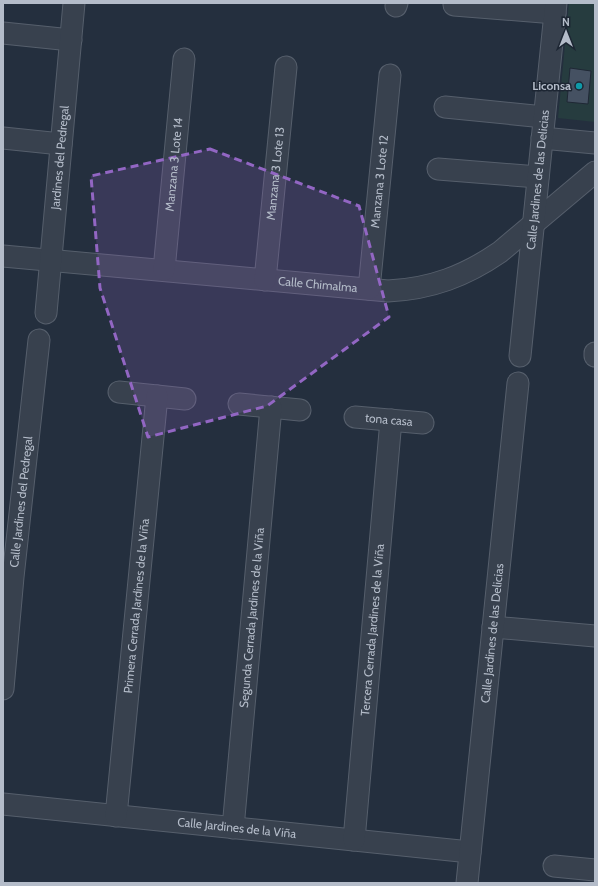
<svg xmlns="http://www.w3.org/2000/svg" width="598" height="886" viewBox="0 0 598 886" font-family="Cabin,sans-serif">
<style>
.green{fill:#263c3f}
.building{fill:#455162;stroke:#1f2835}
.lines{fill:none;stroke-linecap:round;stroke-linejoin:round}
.minor-casing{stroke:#565f6c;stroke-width:23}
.minor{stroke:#38414e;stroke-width:21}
.marked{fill:#9266c3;fill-opacity:0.2;stroke:#9266c3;stroke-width:3;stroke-dasharray:8 5;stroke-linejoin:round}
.culture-dot{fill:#0f9aa8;stroke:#1d2633;stroke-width:1.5}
.labels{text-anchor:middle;stroke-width:3;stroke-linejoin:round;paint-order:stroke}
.poi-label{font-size:12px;font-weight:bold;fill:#b4bcc9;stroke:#1d2633;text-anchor:end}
.street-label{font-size:12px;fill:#b4bcc9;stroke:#1d2633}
</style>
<rect width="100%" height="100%" fill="#242f3e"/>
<path class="green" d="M569,3h26v119l-37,-4z"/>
<path class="building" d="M570,68l21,3 -3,33 -21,-2z"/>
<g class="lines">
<g class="minor-casing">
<g id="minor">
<path d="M454,5l101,8"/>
<path d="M396,6l1,-3"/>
<path d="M3,33l68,7"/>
<path d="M445,107l99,10"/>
<path d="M3,138l58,6"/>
<path d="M542,138l53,5"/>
<path d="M438,169l100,8"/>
<path id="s1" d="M3,256l385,35c43,-2 77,-15 112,-39l95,-80"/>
<path id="s2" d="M164,270l20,-211"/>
<path id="s3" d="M265,280l21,-213"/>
<path id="s4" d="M369,289l21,-214"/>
<path id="s5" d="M46,313l28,-310"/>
<path id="s6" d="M520,356l36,-353"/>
<path d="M595,356v-3"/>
<path d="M119,392l66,7"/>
<path d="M239,404l61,6"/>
<path id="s7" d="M355,417l68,6"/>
<path d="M493,627l102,9"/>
<path id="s8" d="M3,689l10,-112 26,-237"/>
<path id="s9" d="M3,804l467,48"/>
<path id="s10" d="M116,816l41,-420"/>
<path id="s11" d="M233,828l38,-421"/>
<path id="s12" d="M354,840l37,-420"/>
<path d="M554,866l41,4"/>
<path id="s13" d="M467,883l51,-500"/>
</g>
</g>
<use href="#minor" class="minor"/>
</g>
<path class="marked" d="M210,149l149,57 30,111 -122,89 -119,31 -48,-149 -9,-112z"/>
<circle class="culture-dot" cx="579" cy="86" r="4"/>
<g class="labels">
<g class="poi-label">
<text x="571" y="90">Liconsa</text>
</g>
<g class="street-label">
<text dy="4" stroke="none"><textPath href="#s5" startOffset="156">Jardines del Pedregal</textPath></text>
<text dy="4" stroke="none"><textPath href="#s2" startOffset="106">Manzana 3 Lote 14</textPath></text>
<text dy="4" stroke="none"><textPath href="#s3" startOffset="107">Manzana 3 Lote 13</textPath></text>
<text dy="4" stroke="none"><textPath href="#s6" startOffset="177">Calle Jardines de las Delicias</textPath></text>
<text dy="4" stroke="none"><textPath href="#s4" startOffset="108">Manzana 3 Lote 12</textPath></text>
<text dy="4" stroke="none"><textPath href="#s1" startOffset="316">Calle Chimalma</textPath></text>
<text dy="4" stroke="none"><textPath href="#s7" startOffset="34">tona casa</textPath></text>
<text dy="4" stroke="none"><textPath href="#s8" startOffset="188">Calle Jardines del Pedregal</textPath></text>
<text dy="4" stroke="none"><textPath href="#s10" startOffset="211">Primera Cerrada Jardines de la Viña</textPath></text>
<text dy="4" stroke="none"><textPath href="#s11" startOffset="211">Segunda Cerrada Jardines de la Viña</textPath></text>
<text dy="4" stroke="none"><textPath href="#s12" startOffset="211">Tercera Cerrada Jardines de la Viña</textPath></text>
<text dy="4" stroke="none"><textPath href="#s13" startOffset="251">Calle Jardines de las Delicias</textPath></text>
<text dy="4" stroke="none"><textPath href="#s9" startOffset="235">Calle Jardines de la Viña</textPath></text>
</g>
</g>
<rect width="598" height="886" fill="none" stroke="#b4bcc9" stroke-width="8"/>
<g transform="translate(566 32)" stroke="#1d2633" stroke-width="3" paint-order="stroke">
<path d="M0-3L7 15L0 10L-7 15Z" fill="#b4bcc9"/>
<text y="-6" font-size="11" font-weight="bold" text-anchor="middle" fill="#b4bcc9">N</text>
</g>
</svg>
